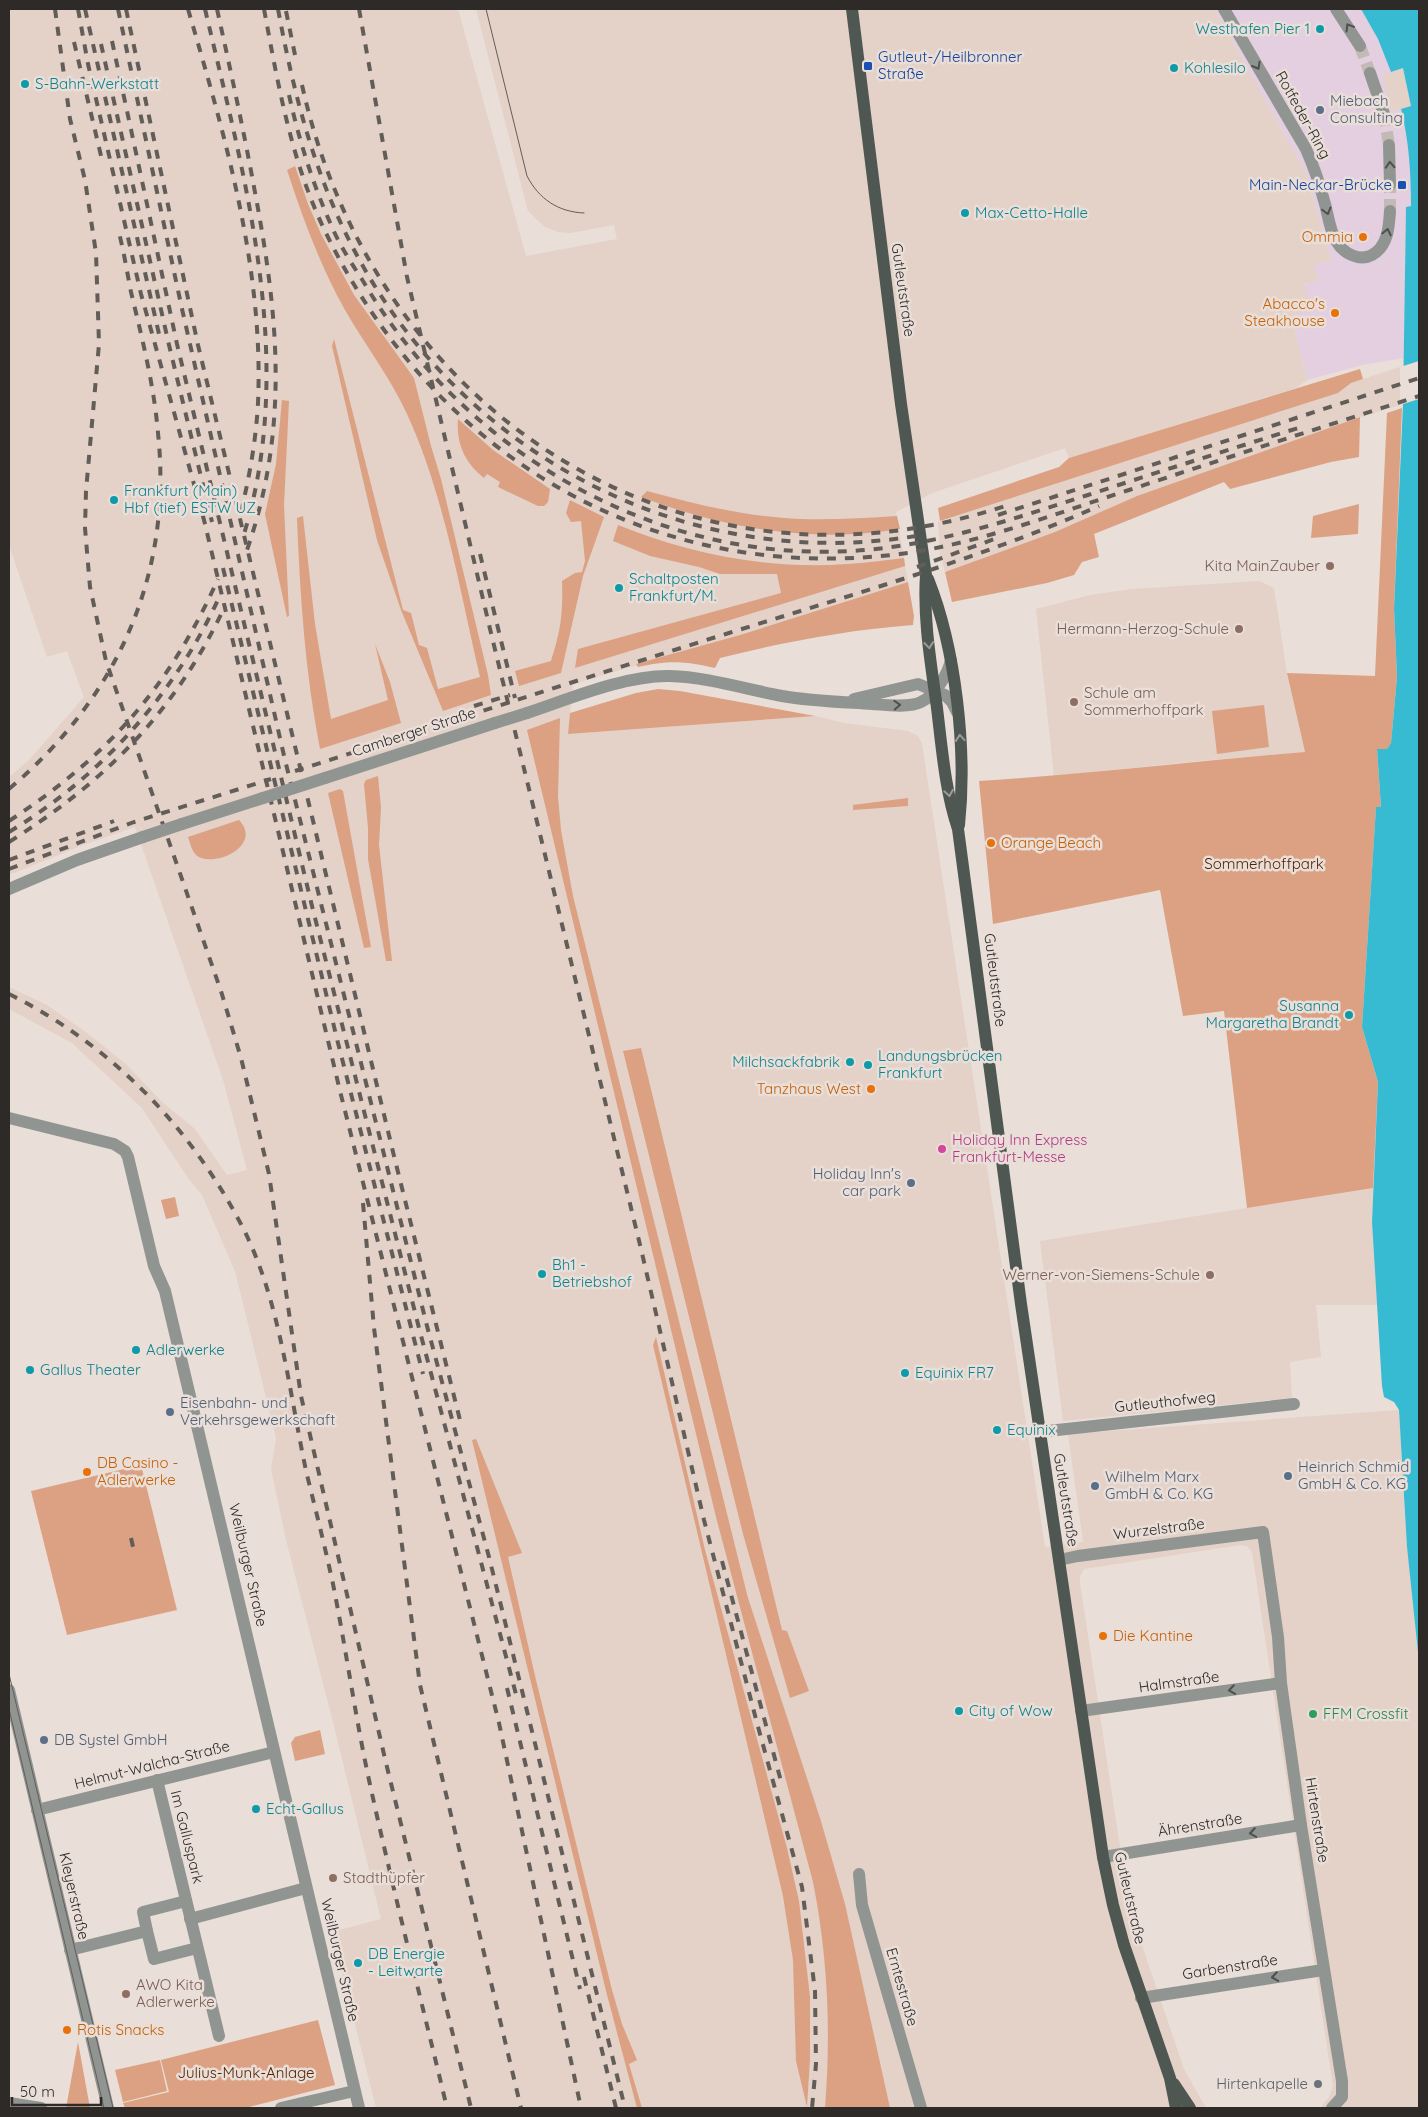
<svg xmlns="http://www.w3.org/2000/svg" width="1428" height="2117" viewBox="0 0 1428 2117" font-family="Quicksand,sans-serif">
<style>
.commercial{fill:#e3cfdf}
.built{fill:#e4d1c7}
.green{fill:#dba182}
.water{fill:#37bbd3}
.pier{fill:#e9ded8}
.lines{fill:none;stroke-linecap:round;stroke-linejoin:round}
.minor-tunnel{stroke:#c4bab5;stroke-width:12;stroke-dasharray:12 6;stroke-linecap:butt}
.minor{stroke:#909592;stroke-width:12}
.major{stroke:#4f5753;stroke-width:12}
.tram{stroke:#635d59;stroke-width:1}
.rail{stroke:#635d59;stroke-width:4;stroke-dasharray:9 9;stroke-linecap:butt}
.minor-bridge{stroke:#909592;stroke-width:12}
.oneway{stroke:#504f4d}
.oneway2{stroke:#9c9a96}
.culture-dot{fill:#0f9aa8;stroke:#e9ded8;stroke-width:2}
.transit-dot{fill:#1a4fb4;stroke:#e9ded8;stroke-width:2}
.service-dot{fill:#5c6f8a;stroke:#e9ded8;stroke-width:2}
.food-dot{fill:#e8710a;stroke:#e9ded8;stroke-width:2}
.education-dot{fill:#8d6e63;stroke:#e9ded8;stroke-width:2}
.hotel-dot{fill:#d1479c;stroke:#e9ded8;stroke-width:2}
.leisure-dot{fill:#2e9e5b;stroke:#e9ded8;stroke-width:2}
.worship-dot{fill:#6b7280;stroke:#e9ded8;stroke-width:2}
.labels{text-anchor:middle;stroke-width:5;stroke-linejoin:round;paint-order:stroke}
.culture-label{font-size:15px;fill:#0d838f;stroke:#e9ded8;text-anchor:start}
.transit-label{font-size:15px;fill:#164399;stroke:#e9ded8;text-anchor:start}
.service-label{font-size:15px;fill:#4e5e75;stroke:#e9ded8;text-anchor:start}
.street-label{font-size:15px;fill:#2e2a28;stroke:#e9ded8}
.food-label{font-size:15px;fill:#c56008;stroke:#e9ded8;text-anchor:start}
.education-label{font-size:15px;fill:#785e54;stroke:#e9ded8;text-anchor:end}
.park-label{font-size:15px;fill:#542200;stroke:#e9ded8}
.hotel-label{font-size:15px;fill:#b23c85;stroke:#e9ded8;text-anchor:start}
.leisure-label{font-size:15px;fill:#27864d;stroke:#e9ded8;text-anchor:start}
.worship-label{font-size:15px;fill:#5b616d;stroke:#e9ded8;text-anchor:end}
</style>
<rect width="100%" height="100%" fill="#e9ded8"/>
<path class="commercial" d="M1214,9h147l17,30 13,33 12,-4 8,38 -10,3 6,26 4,39v33h-5l-2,151 -42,7 -55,15 -16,-65 23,-50 17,-5 -25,-86z"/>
<g class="built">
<path d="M9,9h449l68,247 91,-17 -3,-14 -44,8 -12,-1 -13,-5 -17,-16 -52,-202h738l92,165 25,86 -17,5 4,15 -14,4 6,26 -19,5 16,65 -11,8 -227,70 -4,-10 -133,45 -36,19 12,70 -168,53 -167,49 -5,50 247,-18 29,7 64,8 10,5 4,8 123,803 38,-5 -15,-108 331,-24 8,137 12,115v446h-102l4,-1 8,-10 4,-11 -81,-534 -5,-6 -7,-1 -156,24 -4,7v7l38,251 15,85 51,150 22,39h-830l-44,-176 49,-13 -47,-193 -48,-186 -15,-71 5,-31 -41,-167 -33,-76 -14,-17 -46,-70 -70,-65 -63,-34v-22l38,18 40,28 39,31 36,38 33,27 32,46 20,-5 -24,-90 -88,-253 -52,18 -74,30v-98l20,-17 55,-63 -17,-46 -20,6 -38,-112z"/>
<path d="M1403,68l8,38 -19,5 -10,-35z"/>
<path d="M1403,366l4,37 -47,14 -223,79 -82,36 -110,40 -5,-19 -2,-31 400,-129 13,-10z"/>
<path d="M1259,581l15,7 13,85 18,79 -107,9 -144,15 -18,-167 54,-14 42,-6z"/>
<path d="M1373,1188l-1,34 5,83h-61l5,52 -31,5 2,36 -229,23 -23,-180z"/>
</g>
<g class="green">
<path d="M295,166l13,38 13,30 33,61 60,83 17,68 10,33 47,196 3,20 -48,16 -42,-101 -24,-70 -45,-194 2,-7 69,271 8,3 8,32 8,3 11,41 42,-12c-20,-86 -36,-183 -73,-263 -17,-37 -42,-69 -62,-104 -25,-45 -42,-91 -58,-140z"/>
<path d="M1360,369l3,10 -12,4 -13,10 -398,128 -2,-13 121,-41 10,-9z"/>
<path d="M282,400l7,1 -5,104 5,111 -2,1 -22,-103 11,-50z"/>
<path d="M1402,408l-8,201 3,68 -6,66 -4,6h-10l4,58 -5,1 -14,219 16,55 -5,106 -126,20 -23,-197 -41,5 -23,-126 -167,34 -14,-143c109,-7 217,-20 326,-29l-18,-79 88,3 12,-263z"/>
<path d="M1360,417l-1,40 -28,5 -101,27 -6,-7 -130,52 5,23 -17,5 -8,13 -27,8 -95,19 -7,-30 110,-40 82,-36z"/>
<path d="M458,419l35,31 57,39 -2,13 -4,4h-6l-40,-19 2,-5 -13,-8 -3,4c-19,-15 -28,-34 -26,-59z"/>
<path d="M647,491c51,14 101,26 154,28 32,1 64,-1 96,-3l3,13c-88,15 -177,-1 -259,-32z"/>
<path d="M570,500l34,17 -21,59 -22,97 -42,13 -4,-15 36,-10c10,-32 12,-46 11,-80l13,-8 7,-1 3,-11 -4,-40 -10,1 -5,-9z"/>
<path d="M1359,504l-1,30 -47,4 2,-22z"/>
<path d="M303,516l12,108 16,95 57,-19 -13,-56 15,38 11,41 -81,26c-15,-77 -20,-153 -23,-231z"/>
<path d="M618,525c72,29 151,45 229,39 19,-1 38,-4 57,-6l1,8 -330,102 3,-19 203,-56 -4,-19h-57l-21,-7 -49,-11 -37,-15z"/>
<path d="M908,582l6,34 -1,9c-66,5 -129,17 -193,33l-5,10c-30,-7 -47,-8 -77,-1l-2,-3 104,-29z"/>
<path d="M658,689l22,2 135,25 -247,18 2,-21 66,-20z"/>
<path d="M1264,705l5,42 -52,7 -5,-43z"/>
<path d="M560,718l-2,79 3,33 12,66 175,702 72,220 25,86 45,204h-65c6,-76 3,-151 -12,-226l-97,-365 -189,-787z"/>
<path d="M378,776l3,32 -2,37 13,116h-6l-18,-102v-31l-4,-44 2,-4z"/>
<path d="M340,789l3,2 28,156 -7,1 -36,-155z"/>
<path d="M908,798v8l-55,4v-5z"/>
<path d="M239,820c25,26 -27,49 -43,35 -4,-4 -6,-12 -8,-18z"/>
<path d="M641,1048l141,582 5,1 22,60 -19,7 -47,-164 -120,-483z"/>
<path d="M175,1197l4,19 -13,3 -5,-19z"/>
<path d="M656,1337l49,213 82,298 12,53 11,96v62l-3,48 -11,-46 -3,-101 -10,-64 -130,-551z"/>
<path d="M476,1439l46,114 -14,4 28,123 76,310 10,34 15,36 -8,4 13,44h-5l-31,-117 -134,-551z"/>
<path d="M141,1465l36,145 -110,25 -36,-144z"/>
<path d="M320,1730l5,24 -30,7 -4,-18 4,-6z"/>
<path d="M318,2020l17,65 -90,23h-120l-2,-5 46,-11 -8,-32z"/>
<path d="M78,2042l12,66h-24z"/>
<path d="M160,2060l7,31 -44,11 -8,-32z"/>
</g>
<path class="water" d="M1361,9h58v1653l-12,-115 -8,-137 -5,-8 -10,-5 -2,-11 -10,-164 6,-140 -16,-55 14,-220h5l-4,-58h10l4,-6 6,-66 -3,-68 9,-205 3,-197 5,-1c0,-33 -2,-65 -10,-97l10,-3 -8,-38 -12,4 -13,-33z"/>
<path class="pier" d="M1419,361v38l-19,6v-38z"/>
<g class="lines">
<g class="minor-tunnel">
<path d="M1360,46l10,27"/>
<path d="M1384,114l5,31"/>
<path d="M1390,211v-26"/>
</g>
<g class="minor">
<path d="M1224,9l82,140c8,18 14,36 19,55 3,11 5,27 11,37 7,12 23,21 36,14 16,-9 17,-28 18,-44"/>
<path d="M1336,9l24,37"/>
<path d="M1370,73l14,41"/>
<path d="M1389,145l1,40"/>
<path d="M854,699l64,-15 27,11 7,7 5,10"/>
<path d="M527,713c42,-14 98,-38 143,-37 37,1 75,13 112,20 29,5 60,6 90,8 13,1 38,4 49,-2 14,-6 27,-28 30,-42"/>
<path d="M325,778l170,-55"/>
<path d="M182,824l81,-26"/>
<path d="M9,889l68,-29 66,-23"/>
<path d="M9,1118l105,26 11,7 3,6 26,109 11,25 194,817"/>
<path d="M1039,1432l255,-28"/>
<path d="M1059,1560l19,-4 185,-24 15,105 3,46 20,142 41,256v16l-10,11"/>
<path d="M9,1690l99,418"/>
<path d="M1081,1711l200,-28"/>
<path d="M157,1780l62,256"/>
<path d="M37,1810l237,-58"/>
<path d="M1103,1857l198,-32"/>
<path d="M859,1874l3,31 59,203"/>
<path d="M190,1919l116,-31"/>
<path d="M147,1931l-4,-19 43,-11"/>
<path d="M70,1950l77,-19 7,28 43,-11"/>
<path d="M1141,1998l182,-28"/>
<path d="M9,2103l32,5"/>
<path d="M281,2108l73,-17"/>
</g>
<g class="major">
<path d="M852,9l49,395 25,171c-3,44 5,89 11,133 5,41 8,82 21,121l63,475 82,553 10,48 11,40 46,133 6,30"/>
<path d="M928,579c28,70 39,171 31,246"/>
<path d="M1174,2084l16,24"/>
</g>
<g class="tram">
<path d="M486,9l41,167c12,23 31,36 57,37"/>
<path d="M9,1674l104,434"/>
<path d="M9,1709l95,399"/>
</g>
<g class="rail">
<path d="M55,9l15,110 15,61 11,73 3,91 -13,147 -1,37 5,59 16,74 115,330 20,67 28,116 32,222 85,367 85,345"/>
<path d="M78,9l10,55 53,230 63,226 136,571 159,632 82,385"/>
<path d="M85,9l74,325"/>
<path d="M118,9l64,300 103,451 142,566 62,231 136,551"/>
<path d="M126,9l72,336 196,811 67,268"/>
<path d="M188,9c37,127 76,260 70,394 -2,38 -9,76 -18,113"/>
<path d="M205,9c40,171 92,351 39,525"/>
<path d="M217,9c13,59 26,118 37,178 24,126 36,239 -7,363"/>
<path d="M264,9c14,75 27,152 61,222 108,224 325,354 575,323 78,-10 154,-40 229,-64 97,-32 193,-63 290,-94"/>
<path d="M278,9c15,81 35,161 73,235 106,208 333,330 565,292"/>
<path d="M359,9l48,268 84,356 150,616 63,271 53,203 45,164 13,104 1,73 -4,44"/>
<path d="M286,11l9,44"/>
<path d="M112,41l65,303 135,562 107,422 98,370"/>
<path d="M74,42l28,118"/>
<path d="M101,44l68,301 43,177"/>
<path d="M302,85c72,326 378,528 703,421"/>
<path d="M289,95c10,45 24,90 43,132 8,19 20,37 31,54 100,169 288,281 487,270 81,-4 160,-31 238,-56 70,-23 140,-45 210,-67"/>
<path d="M998,515l421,-137"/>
<path d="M480,554l35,144"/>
<path d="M917,567l83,-30"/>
<path d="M223,568l115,475 85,331"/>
<path d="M474,706l36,-11"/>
<path d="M295,771c144,-46 289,-93 434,-138 125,-39 250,-74 370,-127"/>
<path d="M9,789c108,-91 164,-214 149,-356 -4,-48 -16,-95 -27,-141 -4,-20 -7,-40 -12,-59"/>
<path d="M9,821c99,-65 160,-133 209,-242"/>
<path d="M9,832c93,-56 168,-140 212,-239"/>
<path d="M9,842c97,-61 167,-131 216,-236"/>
<path d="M9,860l105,-39"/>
<path d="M9,869l125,-47 137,-43"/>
<path d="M9,994c102,51 182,133 234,234 38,75 46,165 64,247 9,36 18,72 26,109 13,65 22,131 36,196 24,110 52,219 78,328"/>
<path d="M363,1203l11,125 46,357 101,423"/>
<path d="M131,1538l3,13"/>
<path d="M722,1561l60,224"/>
<path d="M507,1688l73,301"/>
<path d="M584,1977l32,131"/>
</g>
<g class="minor-bridge">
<path d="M495,723l32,-10"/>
<path d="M263,798l62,-20"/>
<path d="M143,837l39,-13"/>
</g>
</g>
<defs><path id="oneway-chevron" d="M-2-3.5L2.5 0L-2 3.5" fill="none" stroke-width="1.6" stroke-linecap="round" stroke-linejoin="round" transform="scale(1.25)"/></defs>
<g class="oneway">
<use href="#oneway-chevron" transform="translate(1349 27) rotate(-121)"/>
<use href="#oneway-chevron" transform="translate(1257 66) rotate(60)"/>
<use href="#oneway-chevron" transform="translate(1390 165) rotate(-93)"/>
<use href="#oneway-chevron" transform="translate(1327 211) rotate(75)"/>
<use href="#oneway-chevron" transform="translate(1387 232) rotate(-77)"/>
<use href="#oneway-chevron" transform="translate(897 705) rotate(-3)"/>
<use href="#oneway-chevron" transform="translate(1232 1690) rotate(172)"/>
<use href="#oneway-chevron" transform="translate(1253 1833) rotate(171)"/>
<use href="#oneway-chevron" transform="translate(1275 1977) rotate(171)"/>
</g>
<g class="oneway2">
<use href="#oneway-chevron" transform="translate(929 645) rotate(84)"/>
<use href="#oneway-chevron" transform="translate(960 738) rotate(-95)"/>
<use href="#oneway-chevron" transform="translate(949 793) rotate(81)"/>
</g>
<g class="culture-dot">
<circle cx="1320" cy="29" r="5"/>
<circle cx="1174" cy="68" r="5"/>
<circle cx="25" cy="84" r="5"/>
<circle cx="965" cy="213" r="5"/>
<circle cx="114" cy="500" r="5"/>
<circle cx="619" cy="588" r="5"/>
<circle cx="1349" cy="1015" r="5"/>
<circle cx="850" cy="1062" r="5"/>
<circle cx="868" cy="1065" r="5"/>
<circle cx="542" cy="1274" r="5"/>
<circle cx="136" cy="1350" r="5"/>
<circle cx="30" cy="1370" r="5"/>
<circle cx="905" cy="1373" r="5"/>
<circle cx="997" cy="1430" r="5"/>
<circle cx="959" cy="1711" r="5"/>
<circle cx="256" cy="1809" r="5"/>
<circle cx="358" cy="1963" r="5"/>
</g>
<g class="transit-dot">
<rect x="863" y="61" width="10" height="10" rx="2.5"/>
<rect x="1397" y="180" width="10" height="10" rx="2.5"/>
</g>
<g class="service-dot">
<circle cx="1320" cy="110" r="5"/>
<circle cx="911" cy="1183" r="5"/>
<circle cx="170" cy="1412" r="5"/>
<circle cx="1288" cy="1476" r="5"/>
<circle cx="1095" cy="1486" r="5"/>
<circle cx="44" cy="1740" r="5"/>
</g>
<g class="food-dot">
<circle cx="1363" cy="237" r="5"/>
<circle cx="1335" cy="313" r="5"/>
<circle cx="991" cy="843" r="5"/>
<circle cx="871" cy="1089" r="5"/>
<circle cx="87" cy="1472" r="5"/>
<circle cx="1103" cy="1636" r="5"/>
<circle cx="67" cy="2030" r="5"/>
</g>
<g class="education-dot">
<circle cx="1330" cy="566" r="5"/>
<circle cx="1239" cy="629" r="5"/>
<circle cx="1074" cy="702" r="5"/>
<circle cx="1210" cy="1275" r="5"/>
<circle cx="333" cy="1878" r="5"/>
<circle cx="126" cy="1994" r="5"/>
</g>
<circle class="hotel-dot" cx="942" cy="1149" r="5"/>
<circle class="leisure-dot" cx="1313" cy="1714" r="5"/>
<circle class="worship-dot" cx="1318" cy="2084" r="5"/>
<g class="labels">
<g class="culture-label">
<text x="1310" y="34" text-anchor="end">Westhafen Pier 1</text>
<text x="1184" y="73">Kohlesilo</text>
<text x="35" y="89">S-Bahn-Werkstatt</text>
<text x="975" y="218">Max-Cetto-Halle</text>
<text x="124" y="496">Frankfurt (Main)<tspan x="124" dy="17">Hbf (tief) ESTW UZ</tspan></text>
<text x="629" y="584">Schaltposten<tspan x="629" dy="17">Frankfurt/M.</tspan></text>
<text x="1339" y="1011" text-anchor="end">Susanna<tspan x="1339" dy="17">Margaretha Brandt</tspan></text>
<text x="878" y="1061">Landungsbrücken<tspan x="878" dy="17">Frankfurt</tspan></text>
<text x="840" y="1067" text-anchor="end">Milchsackfabrik</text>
<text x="552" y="1270">Bh1 -<tspan x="552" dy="17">Betriebshof</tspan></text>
<text x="146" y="1355">Adlerwerke</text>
<text x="40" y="1375">Gallus Theater</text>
<text x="915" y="1378">Equinix FR7</text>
<text x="1007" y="1435">Equinix</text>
<text x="969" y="1716">City of Wow</text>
<text x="266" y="1814">Echt-Gallus</text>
<text x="368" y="1959">DB Energie<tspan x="368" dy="17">- Leitwarte</tspan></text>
</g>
<g class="transit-label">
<text x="878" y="62">Gutleut-/Heilbronner<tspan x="878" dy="17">Straße</tspan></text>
<text x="1392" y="190" text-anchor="end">Main-Neckar-Brücke</text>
</g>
<g class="service-label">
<text x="1330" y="106">Miebach<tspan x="1330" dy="17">Consulting</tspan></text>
<text x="901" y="1179" text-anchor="end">Holiday Inn's<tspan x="901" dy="17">car park</tspan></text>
<text x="180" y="1408">Eisenbahn- und<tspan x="180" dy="17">Verkehrsgewerkschaft</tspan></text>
<text x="1298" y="1472">Heinrich Schmid<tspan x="1298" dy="17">GmbH &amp; Co. KG</tspan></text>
<text x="1105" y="1482">Wilhelm Marx<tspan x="1105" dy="17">GmbH &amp; Co. KG</tspan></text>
<text x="54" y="1745">DB Systel GmbH</text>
</g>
<g class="street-label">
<text transform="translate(1303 115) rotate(61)" y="5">Rotfeder-Ring</text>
<text transform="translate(903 290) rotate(82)" y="5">Gutleutstraße</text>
<text transform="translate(414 732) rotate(-18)" y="5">Camberger Straße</text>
<text transform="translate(995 980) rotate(83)" y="5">Gutleutstraße</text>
<text transform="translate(1165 1402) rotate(-6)" y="5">Gutleuthofweg</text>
<text transform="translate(1066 1500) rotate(81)" y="5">Gutleutstraße</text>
<text transform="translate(1159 1529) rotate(-7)" y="5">Wurzelstraße</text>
<text transform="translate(248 1565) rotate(77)" y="5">Weilburger Straße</text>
<text transform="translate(1179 1682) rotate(-8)" y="5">Halmstraße</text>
<text transform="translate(152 1765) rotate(-14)" y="5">Helmut-Walcha-Straße</text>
<text transform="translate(1317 1820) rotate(81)" y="5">Hirtenstraße</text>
<text transform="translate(1200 1825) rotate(-9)" y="5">Ährenstraße</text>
<text transform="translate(187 1837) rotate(76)" y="5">Im Galluspark</text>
<text transform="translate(74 1896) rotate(77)" y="5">Kleyerstraße</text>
<text transform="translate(1130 1898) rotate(77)" y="5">Gutleutstraße</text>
<text transform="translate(340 1960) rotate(77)" y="5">Weilburger Straße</text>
<text transform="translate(1230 1967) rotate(-9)" y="5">Garbenstraße</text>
<text transform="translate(902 1987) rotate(74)" y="5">Erntestraße</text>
</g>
<g class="food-label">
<text x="1353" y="242" text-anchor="end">Ommia</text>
<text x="1325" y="309" text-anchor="end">Abacco's<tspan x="1325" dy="17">Steakhouse</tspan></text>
<text x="1001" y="848">Orange Beach</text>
<text x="861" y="1094" text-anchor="end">Tanzhaus West</text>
<text x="97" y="1468">DB Casino -<tspan x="97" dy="17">Adlerwerke</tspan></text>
<text x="1113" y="1641">Die Kantine</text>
<text x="77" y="2035">Rotis Snacks</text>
</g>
<g class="education-label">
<text x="1320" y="571">Kita MainZauber</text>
<text x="1229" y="634">Hermann-Herzog-Schule</text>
<text x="1084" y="698" text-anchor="start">Schule am<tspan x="1084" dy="17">Sommerhoffpark</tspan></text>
<text x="1200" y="1280">Werner-von-Siemens-Schule</text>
<text x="343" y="1883" text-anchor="start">Stadthüpfer</text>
<text x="136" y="1990" text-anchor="start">AWO Kita<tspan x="136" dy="17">Adlerwerke</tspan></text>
</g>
<g class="park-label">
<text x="1264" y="869">Sommerhoffpark</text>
<text x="246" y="2078">Julius-Munk-Anlage</text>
</g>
<g class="hotel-label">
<text x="952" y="1145">Holiday Inn Express<tspan x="952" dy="17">Frankfurt-Messe</tspan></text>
</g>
<g class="leisure-label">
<text x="1323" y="1719">FFM Crossfit</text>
</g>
<g class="worship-label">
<text x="1308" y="2089">Hirtenkapelle</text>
</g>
</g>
<rect width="1428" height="2117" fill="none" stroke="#2e2a28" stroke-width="20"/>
<path d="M12 2097v8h89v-8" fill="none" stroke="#2e2a28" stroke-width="2.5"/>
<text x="20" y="2097" font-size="15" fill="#2e2a28" stroke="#e9ded8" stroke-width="4" paint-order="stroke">50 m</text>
</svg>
